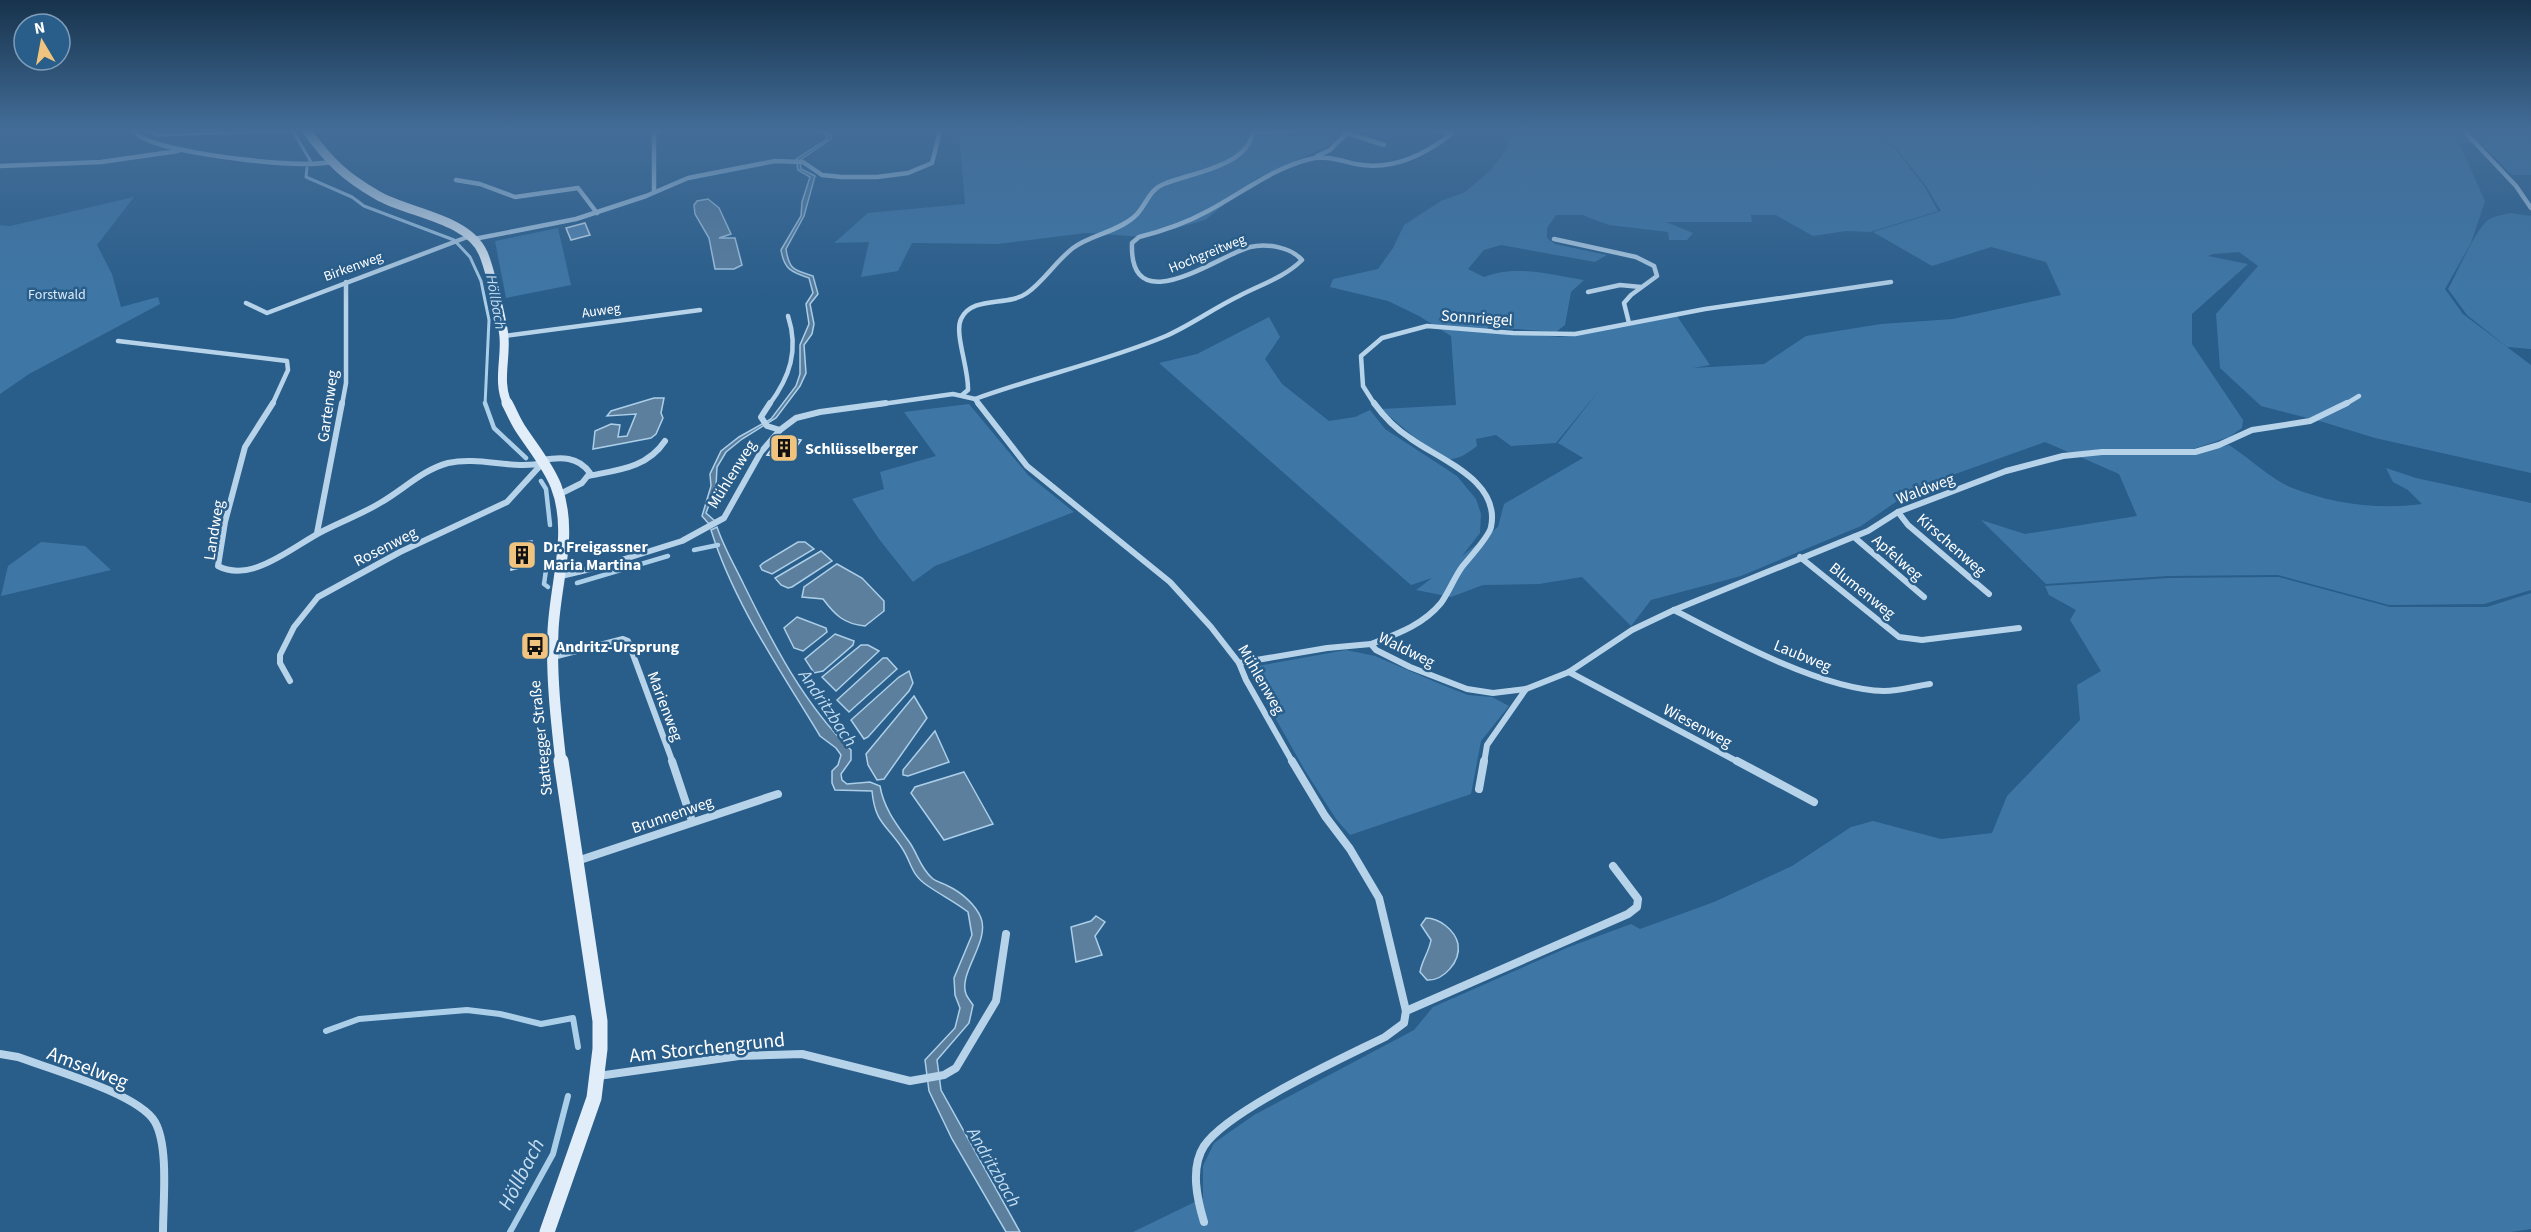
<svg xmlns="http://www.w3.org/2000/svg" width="2531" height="1232" viewBox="0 0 2531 1232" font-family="'Source Sans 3',sans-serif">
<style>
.green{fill:#3e77a6}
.water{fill:#5c7f9d;stroke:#accfe9;stroke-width:1.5}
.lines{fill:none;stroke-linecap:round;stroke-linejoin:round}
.stream-far2{stroke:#accfe9;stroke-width:3}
.stream-far1{stroke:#accfe9;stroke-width:4.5}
.stream{stroke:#accfe9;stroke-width:6}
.building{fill:#5688b2;stroke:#dbebf7;stroke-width:1.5}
.street-far2{stroke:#b7d3e9;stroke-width:4.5}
.street-far1{stroke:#b7d3e9;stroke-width:6}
.street{stroke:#b7d3e9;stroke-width:8}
.secondary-far2{stroke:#e1edf8;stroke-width:9}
.secondary-far1{stroke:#e1edf8;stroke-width:11}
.secondary{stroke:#e1edf8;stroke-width:15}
.labels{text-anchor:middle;stroke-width:5;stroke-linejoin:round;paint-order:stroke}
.far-street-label{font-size:14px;fill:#fff;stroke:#295d8a}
.far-park-label{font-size:14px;fill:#dbebf7;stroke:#295d8a}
.far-water-label{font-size:15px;font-style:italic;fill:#c3dcf0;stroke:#295d8a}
.street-label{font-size:16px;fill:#fff;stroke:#295d8a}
.poi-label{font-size:16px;font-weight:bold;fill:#fff;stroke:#295d8a;text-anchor:start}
.water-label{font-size:18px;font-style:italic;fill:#c3dcf0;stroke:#295d8a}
.near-street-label{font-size:20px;fill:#fff;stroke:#295d8a}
.near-water-label{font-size:21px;font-style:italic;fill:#c3dcf0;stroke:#295d8a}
</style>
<rect width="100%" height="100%" fill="#295d8a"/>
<g class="green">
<path d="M959,131h401l-104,48 -51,41 -60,17 -59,-4 -89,11 -85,-1 -14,28 -37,6 8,-35 -35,1 34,-30 97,-9z"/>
<path d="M1518,131h350l27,18 29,37 14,25 -68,21 -24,-1 -33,5 -37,-21h-25l1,7h-86l27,11 -6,7h-18l-1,-8 -59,-7 -27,-10h-26l-9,13v10l8,6 52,11 -12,7 -94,-17 -17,5 -16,19 16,8c32,-13 67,-2 100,3l-13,12 -6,33 -9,7 -68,-5 -1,4 74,6 17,-2 99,-19 33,49 -17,3 71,-4 42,-28 75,-12 72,-5 108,-24 -15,-33 -55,-15 -59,19 -59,-34 68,-21 -15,-25 -29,-37 -27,-18h661v44h-19l-29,-30 4,-2h-28l26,58 -14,42 -26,46 18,25 68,51v108l-156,-35 -52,-16 -62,-16 -41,-38 -4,-54 42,-48 -19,-14 -25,2 -6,2 40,8 -56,50v30l51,76 -1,8 -13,9 -39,13 -122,2 -23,-10 -129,46 -55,38 -120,50 -90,24 -20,26 -49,-49 -43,7 -56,1 -32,12 -35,-7 16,-12 -21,7 -252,-222 38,-9 72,-37 11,20 -15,22 17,25 47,37 26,-4 15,-7 15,19 72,47 19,23 5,15 -1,19 -18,23 36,-29 6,-23 79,-46 -25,-15 43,-55 -45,55 -45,3 -15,-11 -20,4 1,7c-8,6 -18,14 -29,13l-34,-22 -33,-28 75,-4 -5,-69 -32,-20 -31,-15 -58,-14 3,-8 45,-10 15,-21 11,-23 37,-24 24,-9 26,-22 16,-22 1,-7 -6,-8z"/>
<path d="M134,197l-37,48 15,29 9,33 37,-10 2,7 -131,70 -29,20v-169l10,1z"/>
<path d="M2510,213l21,3v133l-24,-2 -40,-32 -19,-26c9,-16 28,-60 40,-69 6,-4 15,-5 22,-7z"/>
<path d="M558,228l13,57 -65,13 -11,-57z"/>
<path d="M969,404l59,71 46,37 -139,54 -22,16 -34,-43 -27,-40 32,-10 -4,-17 56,-16 -32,-44z"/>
<path d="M2229,445c17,11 44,35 61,42 42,17 88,23 132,17l-14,-14 -15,-8 -7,-14 30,10 115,25v87l-47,14 -95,1 -111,-30 -110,1 -122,8 -65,-64 44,14 112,-18 -18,-42 -41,-18 38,-3 80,1z"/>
<path d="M41,542l44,4 26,24 -110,26 7,-30z"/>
<path d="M2279,577l111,30h97l44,-14v636l-20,3h-1378l70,-34v-32l11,-23 40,-28 160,-85 19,-23 136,-60 62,-23 9,5 74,-27 78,-36 59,-39 22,-6 68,18 51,-6 15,-37 73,-76 -3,-35 24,-14 -31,-51 6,-10 -27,-15 -4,-9 124,-8z"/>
<path d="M1346,650l29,6 65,28 28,11 24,2 17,9 -28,35 -10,53 -121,41 -14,-16 -32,-50 -55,-98 3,-4z"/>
</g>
<g class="water">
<path d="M820,131l11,3v5l-31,21 1,9 14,7 -11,40 -18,33c3,21 8,21 27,27l5,18 -8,10 4,20 -2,10 -8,11 2,28 -6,13 -24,32 -34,21 -16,13 -9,15 -1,19 -10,27 9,8 -6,3 -7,-8 9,-30 -1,-12 11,-23 18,-14 32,-18 25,-33 4,-12v-29l9,-21 -3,-20 7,-11 -4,-15c-18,-6 -25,-9 -28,-28l20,-34 1,-14 8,-25 -12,-7 -2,-11 30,-19 1,-5z"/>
<path d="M708,199l11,9 12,26 -12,4h16l7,27 -8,4h-19l-6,-31 -14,-24 -1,-9 3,-4z"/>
<path d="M654,398h10l-3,15 2,5 -7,16 -5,4 -58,11 2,-18 16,-7 9,1 -2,12 9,-1 9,-22 -29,2 4,-5z"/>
<path d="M717,527c7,21 18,39 27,58 29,59 60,119 107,165v10l-10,14 1,6 5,4 23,-2 10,4c4,23 17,39 30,57 8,12 10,24 22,35 4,4 11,5 16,8 13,6 28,19 33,32 9,24 -23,55 -15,76 1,3 5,8 7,11l-4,18 -32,37 4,30 79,142h-14l-54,-93 -23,-48 -4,-31 30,-32 5,-20 -5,-13 -1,-17 18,-43 -4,-23c-13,-10 -27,-17 -40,-26 -18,-12 -16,-23 -26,-38 -16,-24 -27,-25 -30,-57l-37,-1 -3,-7v-12l6,-6 3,-10 -5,-7 -16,-12c-39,-65 -86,-132 -109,-206z"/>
<path d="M798,542h7l9,7 -42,25 -10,-4 -2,-4 3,-3z"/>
<path d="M821,551l11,10 -40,26 -4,1 -7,-3 -6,-7z"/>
<path d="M837,564l25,14 22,23v10l-19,15c-21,-2 -30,-11 -42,-27l-21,-2 2,-10z"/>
<path d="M797,617l29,11 1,4 -24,19 -9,-3 -10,-20z"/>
<path d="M835,634l19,7 -1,4 -30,26 -9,2 -9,-14z"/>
<path d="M861,645h7l11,6 -43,40 -14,-14z"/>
<path d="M883,658h4l10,11 -48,43 -12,-12z"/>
<path d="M909,671l4,12 -4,8 -41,46 -4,2 -13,-19 48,-43z"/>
<path d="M914,696l13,22 -43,61 -7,1 -9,-15 -2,-11z"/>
<path d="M935,731l14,31 -41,14 -5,-1v-5z"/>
<path d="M964,772l29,52 -49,16 -33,-47 4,-6z"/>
<path d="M1096,916l9,6 -10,14 7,19 -26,7 -5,-35 20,-6z"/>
<path d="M1426,918c13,0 29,12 32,26 3,18 -15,37 -31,36l-7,-8c2,-12 9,-20 11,-32l-10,-15z"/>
</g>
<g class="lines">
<g class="stream-far2">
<path d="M150,131l6,4 137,-4 18,31"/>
<path d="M307,168l-1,9 46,20 12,9 90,34 16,17 11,24 8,39 -4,85"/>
</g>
<g class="stream-far1">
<path d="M485,403l9,25 32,30"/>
<path d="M541,481l5,8 4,36"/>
<path d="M694,550l24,-5"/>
<path d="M547,563l-3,21 4,3"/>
<path d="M577,583l91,-27"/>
</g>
<g class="stream">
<path d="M326,1031l33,-12 108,-9 33,4 41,10 32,-6 5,29"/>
<path d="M510,1232l43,-78 15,-58"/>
</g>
</g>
<g class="building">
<path d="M585,223l5,12 -19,5 -5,-12z"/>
<path d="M781,436l20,4 -11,17 -23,-2z"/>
<path d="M532,541l-3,25 -18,4 4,-27z"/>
</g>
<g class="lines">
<g class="street-far2">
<path d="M134,131c3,3 7,7 11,8 32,15 152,30 185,23"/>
<path d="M2464,131l52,55 15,22"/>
<path d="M1254,132l38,-1"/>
<path d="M1347,133l37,12"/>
<path d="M1317,156l13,-6 17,-17 -4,-2"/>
<path d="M0,166l101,-4 77,-11"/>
<path d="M456,180l24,4 35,13 63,-9 19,25"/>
<path d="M654,192v-58l4,-3"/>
<path d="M474,239l102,-20 70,-23 42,-18 87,-17 28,1 19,13 20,2h35l31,-4 24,-10 8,-32"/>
<path d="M1554,239l82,18 18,9 3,10 -26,19 -7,8 5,20"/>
<path d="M1588,292l32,-7 21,2"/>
<path d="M246,303l21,10 203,-77"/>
<path d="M504,336l196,-26"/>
<path d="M118,341l169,20 1,9 -16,35"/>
<path d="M962,395l6,-5c1,-21 -14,-57 -7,-71 11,-24 47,-12 66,-26 17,-12 29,-32 46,-45 17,-13 44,-16 61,-31 12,-10 14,-27 30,-33 25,-11 85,-17 89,-53"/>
<path d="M975,399l4,6"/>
<path d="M975,399c63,-23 129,-37 191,-63 25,-11 48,-28 73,-40 21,-11 46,-19 63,-36 -11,-13 -36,-17 -52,-13 -33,9 -121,76 -118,-4l7,-6c24,-6 47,-14 69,-26 34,-18 65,-43 102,-52 16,-4 31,2 46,5 37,7 68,-9 97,-31l-14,-2"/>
<path d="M342,405l4,-22v-101"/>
<path d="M769,405c21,-28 30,-55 19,-89"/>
<path d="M875,405l78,-11 22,5"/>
<path d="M1375,405l-12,-19 -2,-30 21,-18 45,-12 86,7 62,1 130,-25 186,-27"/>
<path d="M2344,405l15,-9"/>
</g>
<g class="street-far1">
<path d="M273,403l-28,44 -20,75 -7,44c34,18 75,-20 105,-35 19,-10 39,-17 57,-28 23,-13 42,-33 68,-40 32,-7 64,7 96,0"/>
<path d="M770,403l-9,14 6,9 13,4"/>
<path d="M978,403l49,63 143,116 41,45 28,36 7,17 47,83"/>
<path d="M542,460c19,-3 36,-4 48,13l-8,10 -24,12"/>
<path d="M588,476c30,-6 59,-8 77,-35"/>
<path d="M1898,512l10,13 81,69"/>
<path d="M317,533l25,-130"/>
<path d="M1854,537l70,60"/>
<path d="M1800,557l99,80 23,3 97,-12"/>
<path d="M561,576l38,-9 83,-26 42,-23 37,-66 19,-22 16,-12 24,-6 66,-9"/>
<path d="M1674,610c55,29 149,80 210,81 16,0 31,-5 46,-7"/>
<path d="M1371,644c26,-10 52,-19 70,-41 8,-11 13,-25 21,-36 7,-9 27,-30 29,-40 10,-47 -53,-68 -81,-89 -14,-9 -26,-21 -36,-35"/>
<path d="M553,657l70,-18 5,2 45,122"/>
<path d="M1239,663l88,-15 44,-4 5,6 34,17 57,22 26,4 33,-4 43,-17 63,-42 42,-20 194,-79 30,-19 108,-41 57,-15 39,-4h93l24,-7 33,-15 58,-9 37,-18"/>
<path d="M1569,672l171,91"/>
<path d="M290,681l-10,-18v-8l14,-28 24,-30 82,-45 107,-50 32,-35"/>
<path d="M1484,763l3,-18 39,-56"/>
</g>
<g class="street">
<path d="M672,761l20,60"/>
<path d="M1737,761l77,41"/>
<path d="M1479,789l5,-28"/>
<path d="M577,861l201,-67"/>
<path d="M1406,1011l222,-97 9,-7 1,-8 -25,-33"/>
<path d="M0,1054l18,3c32,12 121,37 137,65 14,25 8,80 8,110"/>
<path d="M598,1076l141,-20 63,-2 108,27 34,-6 12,-7 40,-67 10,-67"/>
<path d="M1204,1222c-7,-23 -14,-54 0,-76 24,-36 139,-88 181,-109l19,-14 2,-12 -27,-113 -29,-49 -25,-33 -33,-55"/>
</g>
<path class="secondary-far2" d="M307,131c22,30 37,45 70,64 30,18 91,23 106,58 6,13 20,70 21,84 2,22 -7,46 4,68"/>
<path class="secondary-far1" d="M507,403c5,9 9,20 15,28 12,18 26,35 34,55 18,46 -1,97 -3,145 -2,44 3,88 8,132"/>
<path class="secondary" d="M547,1232l47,-134 6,-49v-28l-39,-260"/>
</g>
<linearGradient id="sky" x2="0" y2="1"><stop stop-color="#17334c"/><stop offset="0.43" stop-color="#436d98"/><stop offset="1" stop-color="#436d98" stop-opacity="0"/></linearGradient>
<rect width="2531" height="303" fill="url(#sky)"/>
<defs>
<g id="building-square" transform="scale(1.5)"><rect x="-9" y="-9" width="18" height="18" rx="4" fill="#f0c47e" stroke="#295d8a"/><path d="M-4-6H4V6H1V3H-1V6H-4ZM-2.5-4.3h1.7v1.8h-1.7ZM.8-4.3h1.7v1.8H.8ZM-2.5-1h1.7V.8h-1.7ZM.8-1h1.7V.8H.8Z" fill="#111"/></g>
<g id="bus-square" transform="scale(1.5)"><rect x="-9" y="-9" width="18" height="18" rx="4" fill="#f0c47e" stroke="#295d8a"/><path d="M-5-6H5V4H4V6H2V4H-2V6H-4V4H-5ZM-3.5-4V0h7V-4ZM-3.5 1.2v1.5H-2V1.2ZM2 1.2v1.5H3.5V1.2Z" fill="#111"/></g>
</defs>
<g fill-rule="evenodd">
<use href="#building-square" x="784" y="448"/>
<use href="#building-square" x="522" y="555"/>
<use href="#bus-square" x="535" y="646"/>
</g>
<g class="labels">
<g class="far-street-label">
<text transform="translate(1207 253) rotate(-22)" y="5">Hochgreitweg</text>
<text transform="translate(353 266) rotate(-20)" y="5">Birkenweg</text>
<text transform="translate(601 310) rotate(-8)" y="5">Auweg</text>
</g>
<g class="far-park-label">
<text x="57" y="299">Forstwald</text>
</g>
<g class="far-water-label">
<text transform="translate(496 302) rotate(80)" y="5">Höllbach</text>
</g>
<g class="street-label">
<text transform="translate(1477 317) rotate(4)" y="6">Sonnriegel</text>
<text transform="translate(327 406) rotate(-82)" y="6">Gartenweg</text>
<text transform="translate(731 474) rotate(-58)" y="6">Mühlenweg</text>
<text transform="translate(1925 488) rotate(-21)" y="6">Waldweg</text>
<text transform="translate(213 530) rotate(-81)" y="6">Landweg</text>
<text transform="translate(1952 544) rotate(41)" y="6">Kirschenweg</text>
<text transform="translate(385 546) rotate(-27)" y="6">Rosenweg</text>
<text transform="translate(1898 557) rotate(41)" y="6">Apfelweg</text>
<text transform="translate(1863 590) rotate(39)" y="6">Blumenweg</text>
<text transform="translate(1407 649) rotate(26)" y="6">Waldweg</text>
<text transform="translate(1803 655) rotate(22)" y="6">Laubweg</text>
<text transform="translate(1262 679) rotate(60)" y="6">Mühlenweg</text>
<text transform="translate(666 706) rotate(69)" y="6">Marienweg</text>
<text transform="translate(1698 725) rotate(28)" y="6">Wiesenweg</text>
<text transform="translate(540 738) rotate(-96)" y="6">Stattegger Straße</text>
<text transform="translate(672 814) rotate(-19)" y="6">Brunnenweg</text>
</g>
<g class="poi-label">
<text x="805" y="454">Schlüsselberger</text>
<text x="543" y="552">Dr. Freigassner<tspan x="543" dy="18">Maria Martina</tspan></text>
<text x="556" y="652">Andritz-Ursprung</text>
</g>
<g class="water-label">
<text transform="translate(828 708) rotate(56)" y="6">Andritzbach</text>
<text transform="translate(994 1167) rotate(60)" y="6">Andritzbach</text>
</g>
<g class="near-street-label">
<text transform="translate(707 1047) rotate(-6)" y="7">Am Storchengrund</text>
<text transform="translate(88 1067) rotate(21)" y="7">Amselweg</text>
</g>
<g class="near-water-label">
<text transform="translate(521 1174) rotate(-63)" y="7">Höllbach</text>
</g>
</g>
<g transform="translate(42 42) rotate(350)"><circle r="28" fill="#295d8a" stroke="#7f9eb9" stroke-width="1.5"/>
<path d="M0-4.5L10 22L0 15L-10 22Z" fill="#f0c47e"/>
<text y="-9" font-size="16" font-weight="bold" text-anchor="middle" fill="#ffffff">N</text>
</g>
</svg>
